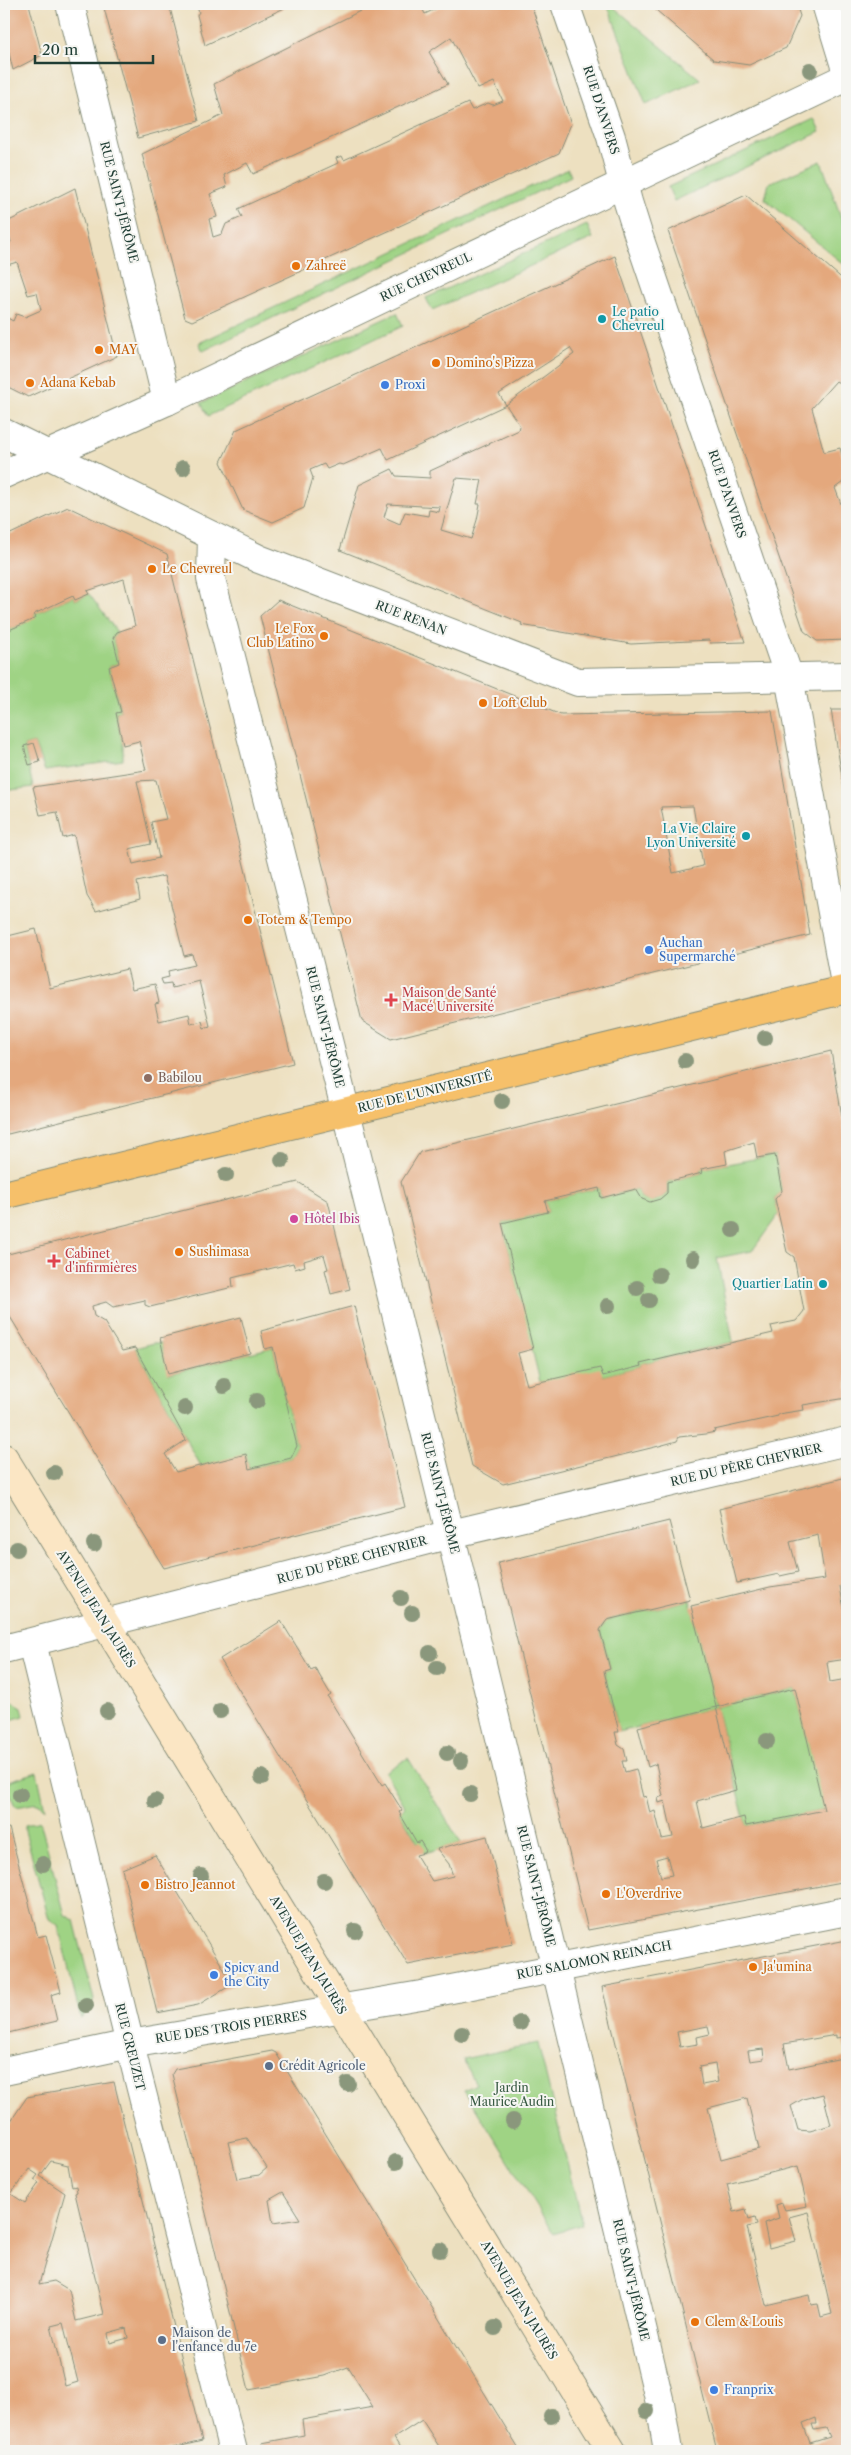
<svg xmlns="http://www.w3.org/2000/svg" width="851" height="2455" viewBox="0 0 851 2455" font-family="'Libre Caslon Text',serif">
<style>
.green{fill:#9fd384;stroke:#5f885c}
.building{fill:#e4a87d;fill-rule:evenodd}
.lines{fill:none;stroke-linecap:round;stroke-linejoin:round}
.street-casing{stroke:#868e7a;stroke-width:30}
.secondary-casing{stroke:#868e7a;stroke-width:30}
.primary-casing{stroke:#868e7a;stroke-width:30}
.street{stroke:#fff;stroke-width:28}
.secondary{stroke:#fbe6c4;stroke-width:28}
.primary{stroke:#f6c06b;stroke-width:28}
.tree{fill:#8a977c}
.food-dot{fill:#e8710a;stroke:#f6f6f2;stroke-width:2}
.culture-dot{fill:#0f9aa8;stroke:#f6f6f2;stroke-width:2}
.shop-dot{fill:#3f7fe0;stroke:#f6f6f2;stroke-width:2}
.health-dot{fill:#e0444e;stroke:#f6f6f2;stroke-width:2}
.education-dot{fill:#8d6e63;stroke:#f6f6f2;stroke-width:2}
.hotel-dot{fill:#d1479c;stroke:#f6f6f2;stroke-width:2}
.service-dot{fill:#5c6f8a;stroke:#f6f6f2;stroke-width:2}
.labels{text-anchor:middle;stroke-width:4;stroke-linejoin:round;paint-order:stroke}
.street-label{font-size:12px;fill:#1f3d34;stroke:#f6f6f2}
.food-label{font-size:12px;fill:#c56008;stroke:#f6f6f2;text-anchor:start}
.culture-label{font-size:12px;fill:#0d838f;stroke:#f6f6f2;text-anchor:end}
.shop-label{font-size:12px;fill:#366cbe;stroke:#f6f6f2;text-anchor:start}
.health-label{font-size:12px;fill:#be3a42;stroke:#f6f6f2;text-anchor:start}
.education-label{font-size:12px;fill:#785e54;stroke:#f6f6f2;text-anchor:start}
.hotel-label{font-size:12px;fill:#b23c85;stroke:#f6f6f2;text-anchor:start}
.service-label{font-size:12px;fill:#4e5e75;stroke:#f6f6f2;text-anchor:start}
.park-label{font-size:12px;fill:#395b44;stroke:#f6f6f2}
</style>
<rect width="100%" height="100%" fill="#f6f6f2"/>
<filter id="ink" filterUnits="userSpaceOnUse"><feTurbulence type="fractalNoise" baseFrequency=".02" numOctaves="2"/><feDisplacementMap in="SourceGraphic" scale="10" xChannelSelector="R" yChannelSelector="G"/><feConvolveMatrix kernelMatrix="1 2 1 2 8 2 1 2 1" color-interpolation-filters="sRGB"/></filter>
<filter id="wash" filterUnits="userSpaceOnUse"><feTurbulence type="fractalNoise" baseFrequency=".0096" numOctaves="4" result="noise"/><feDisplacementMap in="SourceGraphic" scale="20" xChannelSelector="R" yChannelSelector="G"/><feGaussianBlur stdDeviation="1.12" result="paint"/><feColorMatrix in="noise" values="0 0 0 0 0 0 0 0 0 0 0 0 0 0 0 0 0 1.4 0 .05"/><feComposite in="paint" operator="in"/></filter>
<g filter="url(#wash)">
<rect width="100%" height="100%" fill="#ede0c0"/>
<g class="green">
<path d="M607,4h3l90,75 -54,26z"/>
<path d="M814,119l6,13 -146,69 -6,-14z"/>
<path d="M821,161l26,73v33l-82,-68 4,-16z"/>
<path d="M568,169l3,7 -368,175 -4,-8z"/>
<path d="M587,225l6,13 -161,72 -6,-12z"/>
<path d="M397,313l6,13 -195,90 -7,-13z"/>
<path d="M89,594l28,38 -4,6 6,25 -10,4 12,45 -5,1 7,32v15l-78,11 -11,-28 -10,3 9,41 -29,4v-166l3,6 28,-13 -1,-4 39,-18 2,4z"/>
<path d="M775,1155l7,36 -7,8 4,15 -27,37 -35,7 16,84 -93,22 1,2 -38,10 -63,6 -38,-159 46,-11 -3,-11 54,-13 2,10 35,-9 6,10c11,4 17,2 25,-6v-11l35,-9 -1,-4z"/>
<path d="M154,1343h7l8,31 104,-27 24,99 -6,12 -42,11 -3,-14 -45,11 -66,-118z"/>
<path d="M690,1600l26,107 79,-19 30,122 -79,16 -30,-119 -97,25 -15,-61 6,-2 -10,-39 7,-10z"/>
<path d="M4,1696l18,11 2,9 -20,6z"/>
<path d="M408,1758l53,85 -37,10 -25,-41 6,-6 -20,-34z"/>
<path d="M37,1772l8,37c-10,-11 -18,-1 -30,-3l-8,-19 2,-6z"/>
<path d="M40,1821l25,94 9,5 20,80 -13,19 -23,-94 -9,-6 -24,-88v-6z"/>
<path d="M538,2043l44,181 -28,10 -90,-144 12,-6 -13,-25z"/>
</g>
<g id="blocks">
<g class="building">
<path d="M4,4h25l13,51 -29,15 -9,-37z"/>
<path d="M103,4h66l30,117 -61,17z"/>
<path d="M195,4h98l-88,41 -8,-30 2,-3z"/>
<path d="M374,4h46l5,10 20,-10h86l40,120 -12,29 -367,168 -7,-3 -43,-164 81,-39 -9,-31zM451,37l27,52 16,-7 9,19 -10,4 -5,-2 -16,7 -4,-7 -124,57 -2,-4 -6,2 2,5 -100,46 4,8 -16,7 -4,10 -9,3 -4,-18 8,-2 -7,-23 17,-7 -3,-12 23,-12 6,11 195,-90 -19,-32z"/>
<path d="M649,4h147l4,12 -14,32 -37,17 -35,-5z"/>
<path d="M75,188l42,168 -89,41 -24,-12v-69l9,5 3,-7 9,3 16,-7 -4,-17 -9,2 -11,-33 -13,4v-22l7,-2 -6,-19z"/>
<path d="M746,195l101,88v106l-11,-8 -24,27 12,44 16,-4 7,25v6l-12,9 11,29h-3l4,13v110l-30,1 -13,-10 -136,-400z"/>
<path d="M615,256l130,386 -35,1 -1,-3 -78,4 -110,-19 1,-2 -182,-73 19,-65 33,-16 4,7 34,2v-7l89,-41 1,-4 -14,-21 68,-51 -4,-6 -71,46 7,11 -118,55 -6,-12 -39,17 -4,-1 -12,5 -3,-5 -14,6 3,8 -9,30 -31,14 -30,-12 -22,-48 15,-32zM456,478l26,2 -5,24h3l-3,16 -6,19 -30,-9zM388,504l52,3 -1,5 -10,-2 -1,6 -23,-4 -5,12 -16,-7z"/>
<path d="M68,507l99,47 126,509 -289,72v-198l32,-8 14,59 77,-19 5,20 23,-5 4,19 -4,1 4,17 30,-7 2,10 11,-3 2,7 6,-2 -11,-45 -27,7 -1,-5 -8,1 -2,-5 8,-2 -1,-6 27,-6 -3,-11 -8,2 -20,-80 -27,6 3,17 -44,12 -9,-15 -13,-61 -11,3 -6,-26 -17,3 -7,-28 113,-17 -7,-29 -16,4 -7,-32 5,-1 -12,-45 10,-4 -6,-25 4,-6 18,-6 -11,-47 -37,12 2,3 -14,6 -2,-4 -9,4 -30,14 2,4 -29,13 -3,-6v-88zM156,780l10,39 -15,3 8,36 -26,6 -4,-15 22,-5 -14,-63z"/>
<path d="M278,600l283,115 211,-4 38,224 -419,104 -29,-18 -102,-405zM693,806l10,60 -30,7 -12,-66z"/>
<path d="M831,710h16v90l-1,1z"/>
<path d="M34,743l6,19 -11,3 -5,-19z"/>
<path d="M831,1051l16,96v251l-44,7 1,5 -26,4v2l-64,14 1,2 -9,2 -27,3 -2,4 -18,5 -156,38 -31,-18 -71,-284 19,-30zM754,1142l3,16 18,-3 7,36 -7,8 12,53 7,5 10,54 -8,10 -25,5 2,7 -133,31 1,2 -38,10 -3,-8 -73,17 -9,-32 15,-4 -31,-126 46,-11 -3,-11 54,-13 2,10 35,-9 6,10 8,3 10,-3 7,-6v-11l35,-9 -1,-4 26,-5 -2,-13z"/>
<path d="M298,1182l30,19 22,88 -19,5 -6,-24 3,-1 -4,-14 -20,6 1,5 -10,3 -2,-6 -61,15 1,9 -83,20 -5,-2v-5l-32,7 -7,-5 -14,4 2,10 10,6 18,29 13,-3 51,92 -21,14 11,18 70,-18 3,15 42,-11 6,-12 -24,-99 -8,2 -4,-18 93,-25 51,201 -241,61 -160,-261v-52z"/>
<path d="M241,1317l9,36 -82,21 -8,-36z"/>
<path d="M847,1477v111l-2,-2h-5l7,41v32l-20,3 3,20 17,-3v202l-259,49 -90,-367 171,-42 21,79 -83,20 -7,10 10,39 -6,2 15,61h-4l3,13 6,4 3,12h-5l3,11 11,-3 7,28 3,-1 4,17 5,-2 7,28 11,-2 -8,-36 -6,2 -1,-5 5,-2 -7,-32 -8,3 -10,-40 78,-20 20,83 -39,11 6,27 41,-11 2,9 78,-16 -29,-122 -79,19 -25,-101 79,-19 55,-8 -7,-44 -28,7 8,30 -18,4 -1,-2 -42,9 -18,-74zM667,1856l5,19 -11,2 -5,-18z"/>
<path d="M281,1621l30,49 4,-2 16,27 -3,2 54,88 3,-2 17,27 -3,2 18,31 3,-2 5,8 -1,4 -8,2 16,26 21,-5 -4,-12 -12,-15 50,-13 26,108 -105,21 -188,-306z"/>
<path d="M9,1828l29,109 8,-2 15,57 -10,3 6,26 -53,13v-205z"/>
<path d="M155,1855l78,129 -35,21 -41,8 -35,-144z"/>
<path d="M847,1940v114l-4,-17 -7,1v-3l-52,9 5,25 58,-12v394h-130l-115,-464zM708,2026l2,8 -13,3 1,7 -18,3 -3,-15zM763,2049l1,10 -14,2 -2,-10zM715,2064l3,18 -16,3 -3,-18zM823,2094l8,31 -21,6 -12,-1 -7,-24 12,-7zM747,2098l12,51 -38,10 -13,-51zM798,2166l9,40 -22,4 -3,-7 -6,2 3,13 -15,5 5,25 27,-7 -7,-24 19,-5 24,102 -11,3 -3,-13 -7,1 -2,-10 -43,10 -19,-78 10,-2 -2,-8 -6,2 -3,-10 -12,3 -7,-28zM816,2418l1,6h-5l2,6 12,-2 4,9 -20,6 -7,-20z"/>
<path d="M272,2051l4,2 244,398h-78l-20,-31 -28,18 8,13h-138l-2,-8 42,-8 -2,-15 71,-13 -25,-40 -24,9 -75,14 -77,-316 3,-5zM247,2138l20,30 -8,7 -22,4 -9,-37zM283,2192l17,27 -27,4 -4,-23z"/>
<path d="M114,2082l88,359 -41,10h-157v-320l23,-34zM51,2161l17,4 4,22 4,-1 1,6 -2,1 29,121 -28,7 -7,-31 -15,-9 -15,3 26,-91 -25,-17zM29,2169l9,6 -4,5 5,3 -14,20 -14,-9zM63,2323l15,59 -13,4 -14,-60zM126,2328l2,10 -18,5 -2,-10z"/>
</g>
</g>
</g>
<g filter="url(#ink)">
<use href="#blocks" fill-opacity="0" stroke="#868e7a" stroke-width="1"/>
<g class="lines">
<g class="street-casing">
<g id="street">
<path d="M70,4l97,397"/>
<path d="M565,4l46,133 17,65 11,35 150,440 57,312"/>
<path d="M826,4l21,69"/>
<path d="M4,433l255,126 319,123 269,-6"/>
<path d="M4,474l163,-73 680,-324"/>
<path d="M212,536l-1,43c156,606 304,1215 449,1824l8,48"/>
<path d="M32,1643l104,426 97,382"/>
<path d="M4,1649l447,-115 396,-93"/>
<path d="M4,2071l126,-27 291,-49 426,-84"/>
</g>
</g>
<g class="secondary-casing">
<path id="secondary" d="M4,1458l608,993"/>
</g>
<g class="primary-casing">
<path id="primary" d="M4,1195l843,-206"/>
</g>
<use href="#street" class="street"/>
<use href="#secondary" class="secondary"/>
<use href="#primary" class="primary"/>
</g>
<g class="tree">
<circle cx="810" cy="70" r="8"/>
<circle cx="183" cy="468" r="8"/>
<circle cx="765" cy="1038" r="8"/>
<circle cx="685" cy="1061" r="8"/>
<circle cx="502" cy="1101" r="8"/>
<circle cx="282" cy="1160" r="8"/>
<circle cx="226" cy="1175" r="8"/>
<circle cx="733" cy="1230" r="8"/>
<circle cx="693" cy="1259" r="8"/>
<circle cx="659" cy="1275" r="8"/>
<circle cx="637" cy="1288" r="8"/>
<circle cx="649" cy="1300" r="8"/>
<circle cx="608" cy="1306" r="8"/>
<circle cx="224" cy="1386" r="8"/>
<circle cx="257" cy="1401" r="8"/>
<circle cx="185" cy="1408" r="8"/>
<circle cx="54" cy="1473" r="8"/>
<circle cx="94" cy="1544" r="8"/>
<circle cx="17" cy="1549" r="8"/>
<circle cx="401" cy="1598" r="8"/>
<circle cx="412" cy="1613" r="8"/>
<circle cx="430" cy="1653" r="8"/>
<circle cx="437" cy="1668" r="8"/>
<circle cx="107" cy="1711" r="8"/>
<circle cx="220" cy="1711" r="8"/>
<circle cx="767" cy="1741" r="8"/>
<circle cx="447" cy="1753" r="8"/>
<circle cx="461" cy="1761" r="8"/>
<circle cx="262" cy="1777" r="8"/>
<circle cx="470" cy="1794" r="8"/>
<circle cx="20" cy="1795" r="8"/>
<circle cx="155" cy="1801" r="8"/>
<circle cx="43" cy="1864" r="8"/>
<circle cx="201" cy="1876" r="8"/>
<circle cx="324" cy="1881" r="8"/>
<circle cx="355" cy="1931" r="8"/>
<circle cx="86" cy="2005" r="8"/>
<circle cx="520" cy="2023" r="8"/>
<circle cx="462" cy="2034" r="8"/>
<circle cx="348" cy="2084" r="8"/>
<circle cx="513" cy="2121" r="8"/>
<circle cx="396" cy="2162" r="8"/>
<circle cx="440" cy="2250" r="8"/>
<circle cx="495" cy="2328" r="8"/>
<circle cx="647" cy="2411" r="8"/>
<circle cx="551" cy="2416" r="8"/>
</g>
</g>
<g class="food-dot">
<circle cx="296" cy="266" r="5"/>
<circle cx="99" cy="350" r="5"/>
<circle cx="436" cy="363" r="5"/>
<circle cx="30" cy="383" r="5"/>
<circle cx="152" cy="569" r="5"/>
<circle cx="324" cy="636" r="5"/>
<circle cx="483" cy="703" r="5"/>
<circle cx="248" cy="920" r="5"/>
<circle cx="179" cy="1252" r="5"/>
<circle cx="145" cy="1885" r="5"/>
<circle cx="606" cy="1894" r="5"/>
<circle cx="753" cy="1967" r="5"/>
<circle cx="695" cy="2322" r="5"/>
</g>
<g class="culture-dot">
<circle cx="602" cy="319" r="5"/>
<circle cx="746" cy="836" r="5"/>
<circle cx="823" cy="1284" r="5"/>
</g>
<g class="shop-dot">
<circle cx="385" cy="385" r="5"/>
<circle cx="649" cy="950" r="5"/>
<circle cx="214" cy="1975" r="5"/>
<circle cx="714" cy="2390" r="5"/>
</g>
<g class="health-dot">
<path d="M388.5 992.5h5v5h5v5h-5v5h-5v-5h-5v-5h5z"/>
<path d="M51.5 1253.5h5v5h5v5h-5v5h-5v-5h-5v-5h5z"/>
</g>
<circle class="education-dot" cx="148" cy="1078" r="5"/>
<circle class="hotel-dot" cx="294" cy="1219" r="5"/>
<g class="service-dot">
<circle cx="269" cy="2066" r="5"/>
<circle cx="162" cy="2340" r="5"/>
</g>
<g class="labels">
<g class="street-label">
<text transform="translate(601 110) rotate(72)" y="4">RUE D'ANVERS</text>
<text transform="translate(119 202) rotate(76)" y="4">RUE SAINT-JÉRÔME</text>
<text transform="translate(426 277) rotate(-25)" y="4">RUE CHEVREUL</text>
<text transform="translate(727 494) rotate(71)" y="4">RUE D'ANVERS</text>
<text transform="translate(411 618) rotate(21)" y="4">RUE RENAN</text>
<text transform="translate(325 1027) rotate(76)" y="4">RUE SAINT-JÉRÔME</text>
<text transform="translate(425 1092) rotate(-14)" y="4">RUE DE L'UNIVERSITÉ</text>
<text transform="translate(746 1465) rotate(-13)" y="4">RUE DU PÈRE CHEVRIER</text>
<text transform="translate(440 1493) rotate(76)" y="4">RUE SAINT-JÉRÔME</text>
<text transform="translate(352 1560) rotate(-15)" y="4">RUE DU PÈRE CHEVRIER</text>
<text transform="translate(96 1609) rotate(58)" y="4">AVENUE JEAN JAURÈS</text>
<text transform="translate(536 1886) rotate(76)" y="4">RUE SAINT-JÉRÔME</text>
<text transform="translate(308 1955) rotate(59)" y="4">AVENUE JEAN JAURÈS</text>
<text transform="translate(594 1960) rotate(-11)" y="4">RUE SALOMON REINACH</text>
<text transform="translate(231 2027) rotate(-9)" y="4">RUE DES TROIS PIERRES</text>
<text transform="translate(130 2047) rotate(76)" y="4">RUE CREUZET</text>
<text transform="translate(631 2280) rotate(77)" y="4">RUE SAINT-JÉRÔME</text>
<text transform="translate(519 2300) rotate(59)" y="4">AVENUE JEAN JAURÈS</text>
</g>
<g class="food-label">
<text x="306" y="270">Zahreë</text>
<text x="109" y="354">MAY</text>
<text x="446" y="367">Domino's Pizza</text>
<text x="40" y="387">Adana Kebab</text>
<text x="162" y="573">Le Chevreul</text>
<text x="314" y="633" text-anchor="end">Le Fox<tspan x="314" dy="14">Club Latino</tspan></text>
<text x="493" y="707">Loft Club</text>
<text x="258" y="924">Totem &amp; Tempo</text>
<text x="189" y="1256">Sushimasa</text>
<text x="155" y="1889">Bistro Jeannot</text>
<text x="616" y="1898">L'Overdrive</text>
<text x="763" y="1971">Ja'umina</text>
<text x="705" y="2326">Clem &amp; Louis</text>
</g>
<g class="culture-label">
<text x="612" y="316" text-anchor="start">Le patio<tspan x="612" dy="14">Chevreul</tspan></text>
<text x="736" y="833">La Vie Claire<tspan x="736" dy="14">Lyon Université</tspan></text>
<text x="813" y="1288">Quartier Latin</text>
</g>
<g class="shop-label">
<text x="395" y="389">Proxi</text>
<text x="659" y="947">Auchan<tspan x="659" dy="14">Supermarché</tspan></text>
<text x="224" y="1972">Spicy and<tspan x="224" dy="14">the City</tspan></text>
<text x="724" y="2394">Franprix</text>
</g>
<g class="health-label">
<text x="402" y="997">Maison de Santé<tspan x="402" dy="14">Macé Université</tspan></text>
<text x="65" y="1258">Cabinet<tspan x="65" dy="14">d'infirmières</tspan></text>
</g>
<g class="education-label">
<text x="158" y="1082">Babilou</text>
</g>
<g class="hotel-label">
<text x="304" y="1223">Hôtel Ibis</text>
</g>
<g class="service-label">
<text x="279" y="2070">Crédit Agricole</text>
<text x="172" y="2337">Maison de<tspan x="172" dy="14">l'enfance du 7e</tspan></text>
</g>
<g class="park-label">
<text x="512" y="2092">Jardin<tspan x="512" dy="14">Maurice Audin</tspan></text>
</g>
</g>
<rect width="851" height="2455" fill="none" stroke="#f6f6f2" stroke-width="20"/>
<path d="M35 55v8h118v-8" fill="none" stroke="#1f3d34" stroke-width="2.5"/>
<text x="42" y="55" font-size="15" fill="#1f3d34" stroke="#f6f6f2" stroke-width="4" paint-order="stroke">20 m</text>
</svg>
